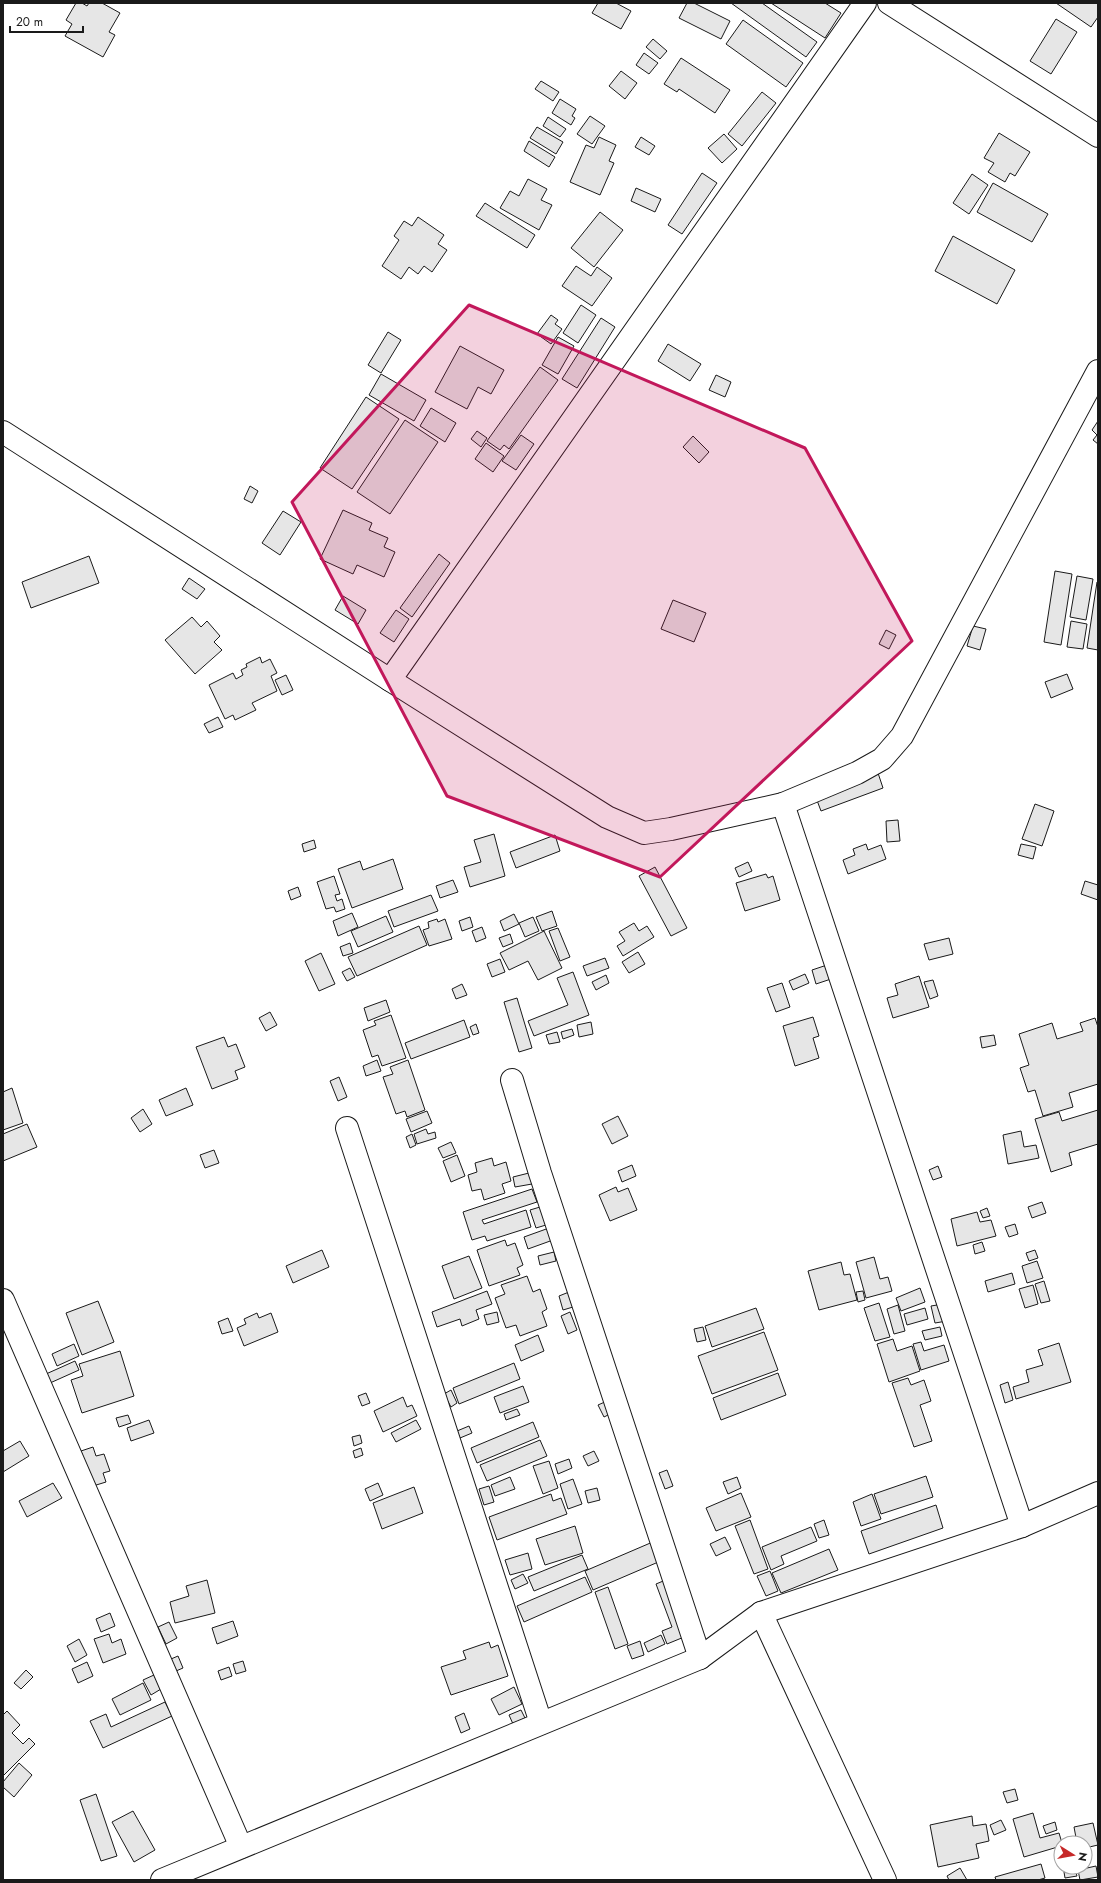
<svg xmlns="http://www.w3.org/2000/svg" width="1101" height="1883" viewBox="0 0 1101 1883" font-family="Jost,sans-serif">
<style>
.building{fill:#e6e6e6;stroke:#1a1a1a}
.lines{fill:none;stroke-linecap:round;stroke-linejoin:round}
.minor-casing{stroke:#1a1a1a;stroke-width:24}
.minor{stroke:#fff;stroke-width:22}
.marked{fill:#c2185b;fill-opacity:0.2;stroke:#c2185b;stroke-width:3;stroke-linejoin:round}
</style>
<rect width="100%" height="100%" fill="#fff"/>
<g class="building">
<path d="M76,3h6l5,3 2,-3h13l18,10 -11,19 6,3 -12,22 -38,-21 7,-12 -6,-4z"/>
<path d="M598,3h18l15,8 -10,18 -29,-16z"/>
<path d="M687,3h7l36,18 -9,18 -42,-21z"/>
<path d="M731,3h31l55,39 -11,15z"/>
<path d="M771,3h54l16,10 -16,25z"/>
<path d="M1056,3h42v14l-7,10z"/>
<path d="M1056,19l21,13 -26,42 -21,-13z"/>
<path d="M743,20l60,43 -17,24 -60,-43z"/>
<path d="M653,39l14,12 -7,8 -14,-12z"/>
<path d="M644,53l14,10 -9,11 -13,-9z"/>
<path d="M681,58l49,32 -15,23 -36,-24 -2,3 -13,-8z"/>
<path d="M621,71l16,12 -12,16 -16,-13z"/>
<path d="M541,81l18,11 -6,9 -18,-12z"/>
<path d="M762,92l14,11 -34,43 -14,-12z"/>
<path d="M560,99l16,10 -4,7 3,2 -4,7 -19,-12z"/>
<path d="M590,116l15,10 -13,18 -15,-10z"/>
<path d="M548,117l18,12 -6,8 -17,-11z"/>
<path d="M537,127l26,15 -7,12 -26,-16z"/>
<path d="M999,133l31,19 -15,24 -5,-3 -5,9 -17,-10 6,-9 -10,-5z"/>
<path d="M724,134l13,15 -15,14 -14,-15z"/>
<path d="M599,137l17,8 -7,16 5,2 -14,32 -30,-13 16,-37 8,3z"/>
<path d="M641,137l14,9 -6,9 -14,-8z"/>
<path d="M529,141l26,16 -6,10 -25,-16z"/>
<path d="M702,173l15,10 -35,51 -14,-9z"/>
<path d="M972,174l16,11 -19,29 -16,-11z"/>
<path d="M528,179l19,10 -6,11 11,5 -13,25 -39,-22 10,-17 9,5z"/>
<path d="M993,183l55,31 -16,28 -55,-30z"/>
<path d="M636,188l25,11 -6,13 -24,-11z"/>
<path d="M485,203l50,32 -8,13 -51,-32z"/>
<path d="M600,212l23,18 -29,37 -23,-19z"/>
<path d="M418,217l26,18 -6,9 9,6 -15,22 -8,-6 -6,8 -9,-7 -8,12 -19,-13 17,-26 -5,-4 10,-15 8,5z"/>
<path d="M953,236l62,34 -18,34 -62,-33z"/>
<path d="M576,266l15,10 6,-9 15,11 -20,28 -30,-20z"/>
<path d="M581,305l15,10 -18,28 -15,-10z"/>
<path d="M551,315l7,5 -3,4 7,5 -11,15 -14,-10z"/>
<path d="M601,318l14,9 -38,61 -15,-9z"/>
<path d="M388,332l13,8 -20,33 -13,-8z"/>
<path d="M558,337l16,9 -16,28 -16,-9z"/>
<path d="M668,344l33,20 -11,17 -32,-20z"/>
<path d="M460,346l44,24 -13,24 -13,-7 -11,22 -32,-17z"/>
<path d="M540,367l18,13 -49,69 -5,-4 -4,5 -13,-9z"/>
<path d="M381,374l45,26 -12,21 -45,-26z"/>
<path d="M716,375l15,7 -6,15 -16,-7z"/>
<path d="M366,397l33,22 -47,70 -32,-21z"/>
<path d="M431,408l25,15 -11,19 -25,-16z"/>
<path d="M405,420l33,22 -48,72 -33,-22z"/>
<path d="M1098,421v23l-5,-4 4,-5 -5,-5z"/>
<path d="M477,431l10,7 -6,9 -10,-8z"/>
<path d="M521,435l13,9 -18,26 -14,-9z"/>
<path d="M693,436l16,16 -10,11 -16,-16z"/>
<path d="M486,443l18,13 -11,16 -18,-13z"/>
<path d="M250,486l8,5 -6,12 -8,-4z"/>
<path d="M343,510l29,13 -3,7 19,8 -4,9 11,5 -11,25 -27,-12 -4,9 -33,-15z"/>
<path d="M283,511l18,11 -21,33 -18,-12z"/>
<path d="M439,554l11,9 -38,54 -12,-9z"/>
<path d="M89,556l10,27 -68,25 -9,-26z"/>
<path d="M1055,571l17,3 -11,71 -17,-3z"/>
<path d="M1077,576l16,3 -7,41 -16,-3z"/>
<path d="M189,578l16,11 -8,10 -15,-10z"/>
<path d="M1097,582l1,1v67l-11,-2z"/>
<path d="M343,596l23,14 -8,14 -23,-14z"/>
<path d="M673,600l33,13 -12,29 -33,-13z"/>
<path d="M396,610l13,9 -15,23 -14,-9z"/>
<path d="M192,617l9,10 6,-6 13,15 -6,6 8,8 -27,24 -30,-34z"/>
<path d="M1071,621l16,3 -4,25 -16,-2z"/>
<path d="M973,626l13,3 -6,21 -13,-4z"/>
<path d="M886,630l10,5 -7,14 -10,-5z"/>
<path d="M260,657l2,6 8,-4 7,14 -6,3 6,15 -25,12 4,7 -21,10 -2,-5 -8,4 -16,-34 24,-12 3,6 7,-4 -2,-5 6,-3 -1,-3z"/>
<path d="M1067,674l6,15 -22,9 -6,-16z"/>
<path d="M286,675l7,15 -11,5 -7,-15z"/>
<path d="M218,717l5,10 -14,6 -5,-9z"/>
<path d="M878,773l5,15 -62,23 -6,-16z"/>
<path d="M1035,804l19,7 -12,35 -20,-7z"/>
<path d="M898,820l2,21 -13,1 -1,-21z"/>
<path d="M494,834l11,42 -35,11 -6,-20 17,-5 -7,-22z"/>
<path d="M555,835l5,16 -44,17 -6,-16z"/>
<path d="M314,840l2,8 -12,4 -2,-8z"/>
<path d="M866,844l2,6 13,-5 5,14 -38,15 -5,-14 12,-5 -2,-6z"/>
<path d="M1021,844l15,3 -3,12 -15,-4z"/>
<path d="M393,859l10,30 -51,19 -14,-39 22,-8 3,9z"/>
<path d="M748,862l4,9 -13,6 -4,-9z"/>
<path d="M655,867l32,61 -16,8 -32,-60z"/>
<path d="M766,874l2,4 5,-2 7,24 -35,11 -9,-28z"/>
<path d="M334,876l6,18 -5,1 2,6 5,-2 3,10 -9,3 -2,-5 -8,2 -9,-27z"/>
<path d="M453,880l5,12 -18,6 -4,-12z"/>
<path d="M1085,881l13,4v15l-17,-6z"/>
<path d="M298,887l3,9 -10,4 -3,-9z"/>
<path d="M431,895l7,16 -44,16 -6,-16z"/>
<path d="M552,911l5,15 -15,5 -6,-14z"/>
<path d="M352,913l6,14 -20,9 -5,-15z"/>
<path d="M514,914l5,10 -15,7 -4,-10z"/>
<path d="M386,916l7,16 -35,15 -7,-16z"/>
<path d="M470,917l3,10 -11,4 -3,-10z"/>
<path d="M533,917l6,14 -14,6 -6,-14z"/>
<path d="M437,919l1,3 7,-3 7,20 -23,7 -6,-16 6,-2 -1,-6z"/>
<path d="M634,923l5,8 8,-5 7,11 -31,19 -6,-10 8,-5 -6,-9z"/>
<path d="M419,926l8,19 -70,31 -9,-19z"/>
<path d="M482,927l4,11 -10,4 -4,-11z"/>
<path d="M558,928l12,29 -10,4 -11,-30z"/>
<path d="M544,931l18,37 -24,12 -10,-19 -19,9 -9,-17z"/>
<path d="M510,934l3,9 -10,4 -4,-9z"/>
<path d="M949,938l4,16 -24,6 -5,-16z"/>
<path d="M350,943l3,10 -10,3 -3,-9z"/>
<path d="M638,952l7,12 -16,9 -7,-11z"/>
<path d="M321,953l14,31 -16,7 -14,-30z"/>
<path d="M605,958l4,10 -22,8 -4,-10z"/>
<path d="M500,959l5,13 -13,5 -5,-13z"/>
<path d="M830,964l4,14 -18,6 -4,-14z"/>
<path d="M350,968l5,9 -8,4 -5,-9z"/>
<path d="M573,972l16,43 -55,21 -6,-15 40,-16 -11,-27z"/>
<path d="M805,974l4,9 -16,7 -4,-9z"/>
<path d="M606,975l3,8 -13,7 -4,-8z"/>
<path d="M919,976l10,31 -36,11 -6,-20 11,-3 -3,-11z"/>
<path d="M933,980l5,16 -8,3 -6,-17z"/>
<path d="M782,983l8,24 -14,5 -9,-24z"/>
<path d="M462,984l5,11 -11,4 -4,-10z"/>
<path d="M517,998l15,50 -13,4 -15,-50z"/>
<path d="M386,1000l4,12 -22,9 -4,-13z"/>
<path d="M270,1012l7,13 -11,6 -7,-13z"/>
<path d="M391,1015l15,43 -24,8 -4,-11 -6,2 -9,-27 13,-5 -2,-4z"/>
<path d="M813,1017l6,19 -6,2 6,20 -24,8 -12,-40z"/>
<path d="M1095,1018l3,9v57l-29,9 4,14 -30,9 -8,-26 -7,2 -8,-24 9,-3 -10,-31 33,-11 5,16 26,-8 -3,-8z"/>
<path d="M464,1020l6,17 -59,22 -6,-16z"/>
<path d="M591,1022l2,12 -14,3 -2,-12z"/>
<path d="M476,1024l3,9 -6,2 -3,-8z"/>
<path d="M572,1029l2,6 -11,4 -2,-7z"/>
<path d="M557,1032l3,10 -11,2 -3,-9z"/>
<path d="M994,1035l2,10 -14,3 -2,-11z"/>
<path d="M224,1037l4,10 8,-3 9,23 -10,4 3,8 -26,10 -16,-42z"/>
<path d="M377,1060l4,11 -15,5 -3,-10z"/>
<path d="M408,1060l17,50 -18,7 -2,-6 -9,3 -13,-37 10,-3 -3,-7z"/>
<path d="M339,1077l8,20 -9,4 -8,-20z"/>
<path d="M12,1088l11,35 -20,7v-38z"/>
<path d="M186,1088l7,17 -27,11 -7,-16z"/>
<path d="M143,1109l9,15 -12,8 -9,-14z"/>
<path d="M1098,1110v34l-29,9 3,12 -21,7 -16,-53 24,-7 3,9z"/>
<path d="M427,1111l5,12 -21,9 -5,-13z"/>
<path d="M618,1116l10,20 -16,8 -10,-20z"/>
<path d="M27,1124l10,23 -34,14v-27z"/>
<path d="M426,1129l2,5 7,-2 1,6 -19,6 -3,-10z"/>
<path d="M1021,1131l3,16 12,-2 3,13 -31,6 -5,-29z"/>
<path d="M412,1134l4,11 -6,3 -4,-11z"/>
<path d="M451,1142l5,11 -13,5 -5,-10z"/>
<path d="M214,1150l5,13 -14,5 -5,-13z"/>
<path d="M457,1155l8,21 -14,6 -8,-21z"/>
<path d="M492,1158l2,8 12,-4 5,19 -9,3 3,9 -21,7 -3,-11 -9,2 -4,-16 9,-3 -2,-9z"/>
<path d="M632,1165l4,11 -14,6 -4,-11z"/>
<path d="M938,1166l4,11 -9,3 -4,-10z"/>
<path d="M529,1173l3,11 -17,3 -2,-10z"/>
<path d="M616,1187l2,5 10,-4 9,22 -27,11 -11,-26z"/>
<path d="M532,1189l5,13 -55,18 2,4 42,-14 5,17 -44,14 -2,-5 -13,4 -9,-28z"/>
<path d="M1042,1202l4,11 -14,5 -4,-11z"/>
<path d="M540,1207l6,18 -10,3 -6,-18z"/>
<path d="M987,1208l3,8 -7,2 -3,-7z"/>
<path d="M977,1212l3,10 11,-2 5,16 -39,10 -6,-27z"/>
<path d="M1015,1224l3,10 -9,3 -4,-10z"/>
<path d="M549,1228l4,12 -25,9 -4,-12z"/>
<path d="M505,1240l2,6 8,-3 8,22 -6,3 3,7 -31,11 -12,-36z"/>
<path d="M982,1242l3,9 -10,3 -2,-9z"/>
<path d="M322,1250l7,17 -36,16 -7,-17z"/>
<path d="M1035,1250l3,8 -9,3 -3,-8z"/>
<path d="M554,1252l2,9 -16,4 -2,-9z"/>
<path d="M469,1256l13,32 -28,11 -12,-33z"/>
<path d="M874,1257l6,22 8,-2 4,14 -26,7 -10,-36z"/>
<path d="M1037,1261l6,17 -16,5 -5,-17z"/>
<path d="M841,1262l3,13 6,-1 7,26 -38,10 -11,-39z"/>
<path d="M1012,1273l3,11 -27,8 -3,-11z"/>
<path d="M527,1276l6,16 7,-3 7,20 -5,3 5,14 -27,10 -4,-11 -10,3 -11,-30 10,-4 -4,-9z"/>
<path d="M1044,1281l6,20 -9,2 -6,-19z"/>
<path d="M1033,1285l5,19 -13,4 -6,-19z"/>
<path d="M920,1288l5,14 -24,9 -5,-13z"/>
<path d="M487,1291l5,13 -16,6 3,9 -17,7 -2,-7 -23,8 -5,-15z"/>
<path d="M863,1291l2,9 -7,2 -2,-10z"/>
<path d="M569,1292l4,15 -10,3 -4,-14z"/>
<path d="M98,1301l16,41 -32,13 -16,-42z"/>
<path d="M879,1303l11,34 -15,4 -11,-33z"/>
<path d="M943,1304l4,17 -12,2 -4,-17z"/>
<path d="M898,1305l7,26 -11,3 -7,-25z"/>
<path d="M756,1308l8,21 -52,18 -7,-21z"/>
<path d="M925,1308l3,11 -21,6 -3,-11z"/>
<path d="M497,1312l2,10 -12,3 -3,-10z"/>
<path d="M570,1312l7,18 -9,4 -7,-18z"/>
<path d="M257,1313l2,5 12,-5 7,19 -34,14 -7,-18 9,-4 -2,-5z"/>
<path d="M228,1318l5,13 -11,3 -4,-12z"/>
<path d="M703,1327l3,13 -9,2 -3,-13z"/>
<path d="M940,1327l2,9 -17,4 -3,-9z"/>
<path d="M764,1332l14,38 -66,24 -14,-38z"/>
<path d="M538,1335l6,16 -23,10 -6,-16z"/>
<path d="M893,1339l4,12 15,-5 8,25 -31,11 -12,-38z"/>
<path d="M921,1342l3,9 20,-6 5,16 -28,9 -8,-26z"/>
<path d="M1059,1343l12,39 -55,17 -3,-12 16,-5 -3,-12 17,-5 -5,-15z"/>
<path d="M74,1344l5,12 -22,10 -5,-12z"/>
<path d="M120,1351l14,45 -52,17 -11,-33 12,-4 -4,-12z"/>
<path d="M75,1361l4,9 -29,13 -4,-9z"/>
<path d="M514,1363l6,16 -61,25 -6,-16z"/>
<path d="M778,1373l8,22 -65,25 -8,-22z"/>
<path d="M908,1378l3,7 13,-5 7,21 -11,4 12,36 -18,6 -22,-64z"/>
<path d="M1008,1382l5,18 -8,3 -5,-18z"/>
<path d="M523,1386l6,16 -29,11 -6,-16z"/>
<path d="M451,1390l6,13 -6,4 -7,-13z"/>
<path d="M366,1393l4,10 -8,3 -4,-10z"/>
<path d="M403,1397l4,10 5,-2 5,11 -34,16 -9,-21z"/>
<path d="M607,1401l5,12 -8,4 -6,-12z"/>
<path d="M517,1409l3,6 -14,5 -2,-6z"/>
<path d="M128,1415l3,8 -12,4 -3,-9z"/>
<path d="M149,1420l5,13 -23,8 -4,-13z"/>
<path d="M416,1420l5,9 -25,13 -5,-9z"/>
<path d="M533,1422l6,15 -62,26 -6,-15z"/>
<path d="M469,1426l3,7 -12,5 -3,-7z"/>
<path d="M360,1435l2,8 -8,3 -2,-9z"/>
<path d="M540,1440l7,16 -60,25 -7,-16z"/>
<path d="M20,1441l9,15 -26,16v-21z"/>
<path d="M93,1447l3,9 8,-2 6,17 -7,2 3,9 -13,4 -12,-35z"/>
<path d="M361,1448l2,7 -8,3 -2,-7z"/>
<path d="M594,1451l5,10 -11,5 -5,-10z"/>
<path d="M569,1459l3,9 -14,6 -3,-10z"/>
<path d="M549,1461l9,27 -15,6 -10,-28z"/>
<path d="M667,1470l6,16 -8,3 -6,-16z"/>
<path d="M926,1476l7,21 -52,17 -7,-20z"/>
<path d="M510,1477l5,12 -20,7 -4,-11z"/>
<path d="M737,1477l4,11 -13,6 -5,-12z"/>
<path d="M573,1479l9,25 -14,5 -8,-25z"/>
<path d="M53,1483l9,15 -35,19 -8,-16z"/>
<path d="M378,1483l5,12 -13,6 -5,-12z"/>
<path d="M489,1486l5,16 -10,3 -5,-16z"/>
<path d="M414,1487l9,26 -41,16 -9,-26z"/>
<path d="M597,1488l3,12 -12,3 -3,-12z"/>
<path d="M741,1493l10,24 -35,14 -10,-23z"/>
<path d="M551,1494l2,7 8,-3 6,16 -70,26 -8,-23z"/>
<path d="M872,1494l9,25 -20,7 -8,-24z"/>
<path d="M936,1505l7,23 -74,26 -8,-23z"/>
<path d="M750,1520l18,49 -14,5 -19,-48z"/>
<path d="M824,1520l5,15 -10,3 -5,-14z"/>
<path d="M575,1526l8,27 -38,12 -9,-26z"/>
<path d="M811,1527l6,14 -36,15 3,8 -13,6 -9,-23z"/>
<path d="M725,1537l6,12 -15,7 -6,-12z"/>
<path d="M655,1541l8,19 -70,30 -8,-19z"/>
<path d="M829,1549l9,21 -57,23 -9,-20z"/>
<path d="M528,1553l4,16 -22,6 -5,-15z"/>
<path d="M582,1555l6,14 -54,22 -6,-14z"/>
<path d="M770,1571l8,20 -12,5 -9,-20z"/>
<path d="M523,1574l5,9 -13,6 -4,-9z"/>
<path d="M585,1577l7,15 -68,30 -7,-16z"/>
<path d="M668,1579l21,56 -22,9 -5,-13 10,-4 -16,-43z"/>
<path d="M207,1580l8,33 -40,10 -5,-21 19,-6 -3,-10z"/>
<path d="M608,1587l20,57 -13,5 -20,-57z"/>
<path d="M110,1613l5,13 -14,6 -5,-13z"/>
<path d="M233,1621l5,15 -21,8 -5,-16z"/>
<path d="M169,1622l8,16 -11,6 -8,-17z"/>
<path d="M109,1634l3,9 9,-4 5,15 -23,9 -9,-24z"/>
<path d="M661,1635l4,9 -17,8 -4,-9z"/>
<path d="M79,1639l8,16 -12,7 -8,-16z"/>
<path d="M640,1641l4,14 -12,4 -5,-13z"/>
<path d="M489,1642l2,6 7,-3 10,31 -57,19 -10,-28 25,-8 -3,-8z"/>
<path d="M178,1656l5,12 -7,3 -5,-12z"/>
<path d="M243,1661l3,10 -10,3 -3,-10z"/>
<path d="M87,1662l6,14 -15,7 -6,-14z"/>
<path d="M229,1667l3,9 -11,4 -3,-9z"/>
<path d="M26,1670l7,7 -12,12 -7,-6z"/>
<path d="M154,1675l7,14 -10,6 -8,-15z"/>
<path d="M143,1683l8,17 -31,15 -8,-16z"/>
<path d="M514,1687l8,17 -23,11 -8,-16z"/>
<path d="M165,1702l7,14 -69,32 -13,-27 16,-7 5,13z"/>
<path d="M521,1710l4,8 -12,6 -4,-9z"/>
<path d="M7,1711l13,14 -8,8 11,11 6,-6 6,6 -32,32v-61z"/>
<path d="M464,1713l6,16 -9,4 -6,-16z"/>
<path d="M19,1763l13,12 -18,22 -11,-10v-5z"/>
<path d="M1015,1789l3,11 -11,3 -4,-11z"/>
<path d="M96,1794l21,62 -16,5 -21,-61z"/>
<path d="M133,1811l22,39 -21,12 -22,-40z"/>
<path d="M1033,1813l7,25 19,-5 3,10 -1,3 -37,11 -11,-38z"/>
<path d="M972,1816l1,10 13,-2 3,17 -13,3 3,14 -41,9 -8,-42z"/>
<path d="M1001,1820l5,10 -12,5 -4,-10z"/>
<path d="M1055,1822l2,8 -11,4 -3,-8z"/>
<path d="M1093,1823l5,22 -13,3v-5h-8l-3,-16z"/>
<path d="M1041,1864l4,14 -7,2h-42l-1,-3z"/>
<path d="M1096,1866l2,11 -18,3 -2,-10z"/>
<path d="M960,1868l7,12h-18l-2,-4z"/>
<path d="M1075,1870l2,6 -12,2 -1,-6z"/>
</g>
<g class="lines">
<g class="minor-casing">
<g id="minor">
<path d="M889,3l209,133"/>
<path d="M3,432l387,248 217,137 37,16 27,-4 112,-25 74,-31 25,-14 20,-23 196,-365"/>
<path d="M390,680l475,-677"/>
<path d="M783,804l239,722"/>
<path d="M512,1080l28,93 160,485"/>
<path d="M347,1128l194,595"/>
<path d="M3,1300l238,547"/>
<path d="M761,1613l124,267"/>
<path d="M162,1880l538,-222 61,-45 261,-87 76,-33"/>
</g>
</g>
<use href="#minor" class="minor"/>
</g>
<path class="marked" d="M469,305l336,143 107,193 -252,236 -213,-81 -155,-294z"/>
<rect width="1101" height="1883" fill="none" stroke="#1a1a1a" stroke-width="8"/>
<g transform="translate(1073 1855) rotate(101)"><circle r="19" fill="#ffffff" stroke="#a3a3a3"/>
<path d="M0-3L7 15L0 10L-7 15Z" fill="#c62828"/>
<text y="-6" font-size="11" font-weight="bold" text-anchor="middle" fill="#1a1a1a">N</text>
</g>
<path d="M10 26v6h73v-6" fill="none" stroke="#1a1a1a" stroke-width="2"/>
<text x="16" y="26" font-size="12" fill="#1a1a1a" stroke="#ffffff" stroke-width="3" paint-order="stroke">20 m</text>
</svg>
